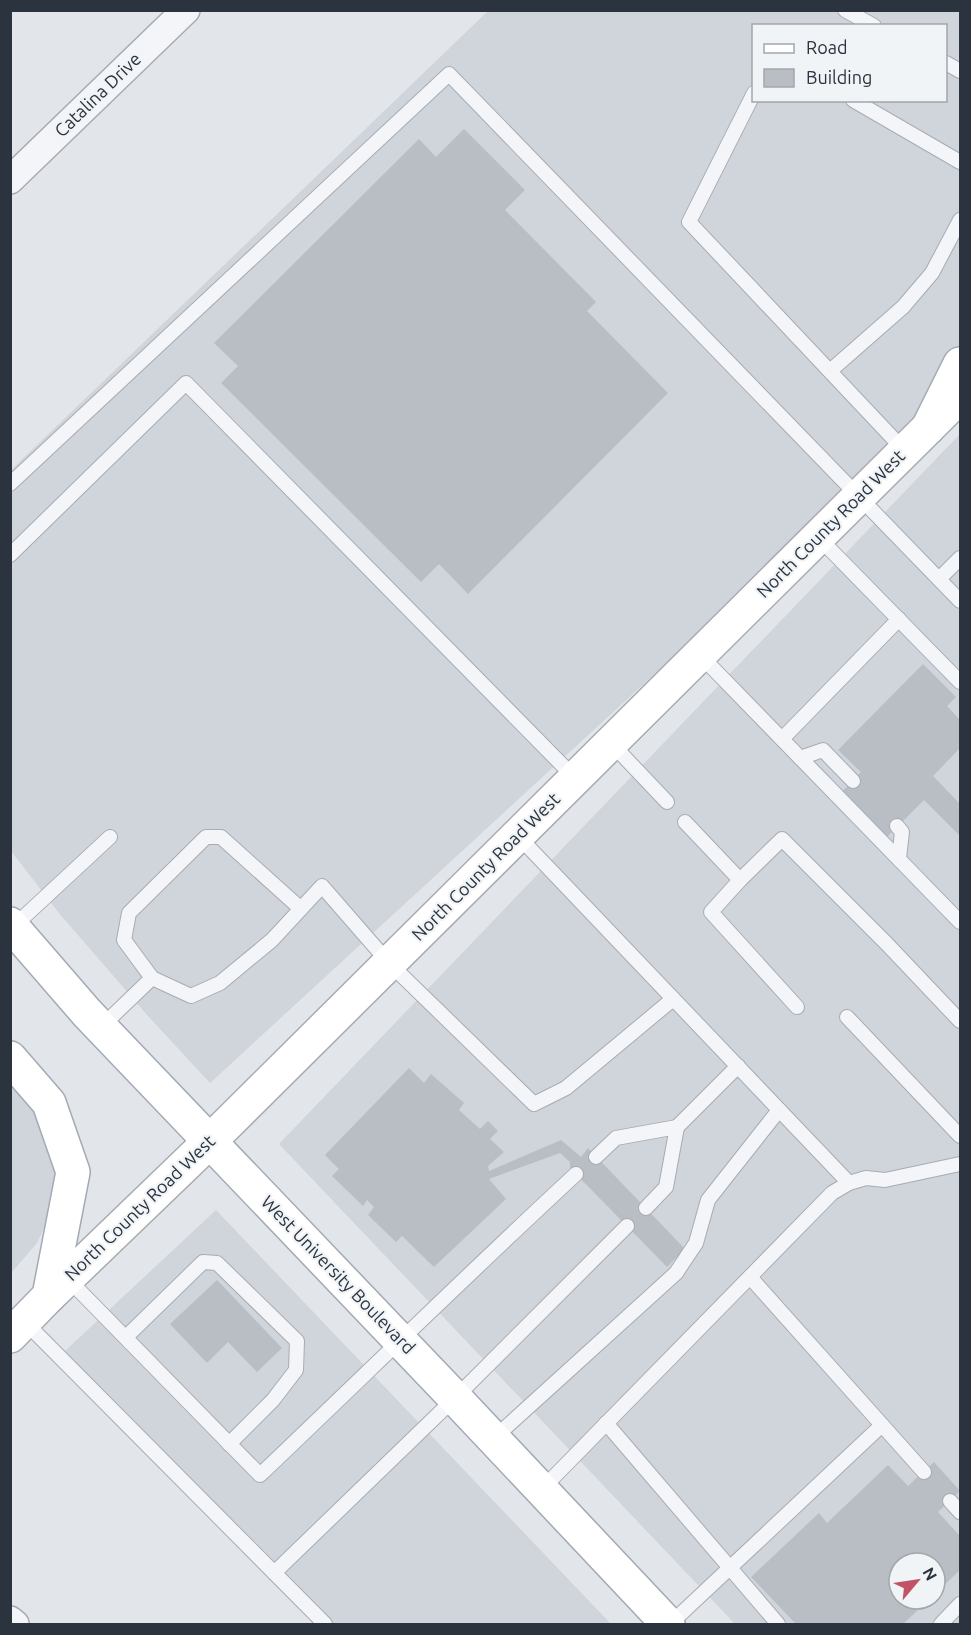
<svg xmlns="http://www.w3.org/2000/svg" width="971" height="1635" viewBox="0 0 971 1635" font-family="Ubuntu,sans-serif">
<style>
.built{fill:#d0d4db;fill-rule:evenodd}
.building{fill:#b9bec5}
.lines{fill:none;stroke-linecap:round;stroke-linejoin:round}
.service-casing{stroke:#a7acb3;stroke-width:16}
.minor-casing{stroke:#a7acb3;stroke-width:30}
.secondary-casing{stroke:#a7acb3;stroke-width:36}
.primary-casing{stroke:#a2aab4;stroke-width:36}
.service{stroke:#f4f5f8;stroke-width:14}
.minor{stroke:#f4f5f8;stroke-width:27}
.secondary{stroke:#fff;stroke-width:33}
.primary{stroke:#fff;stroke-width:33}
.labels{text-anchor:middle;stroke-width:4.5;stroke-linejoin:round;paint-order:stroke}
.street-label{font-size:18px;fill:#2b333f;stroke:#f1f4f6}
</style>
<rect width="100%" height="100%" fill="#e2e5e9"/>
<g class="built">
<path d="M488,11h472v382l-750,690 -62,-67 -89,-103 -48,-62v-381zM754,26h192v74h-192z"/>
<path d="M960,434v1190h-225l-456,-480zM899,1563h36v36h-36z"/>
<path d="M11,1081l20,23 20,33 6,34 -6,42 -14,30 -26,30z"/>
<path d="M216,1210l395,414h-280l-266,-273z"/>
</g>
<g class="building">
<path d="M464,129l61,61 -20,20 91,92 -9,9 81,82 -200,201 -29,-30 -18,18 -200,-199 17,-17 -24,-23 205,-204 17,18z"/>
<path d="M923,664l33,33 -9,9 13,14v28l-27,28 27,28v32l-36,-36 -39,39 -45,-45 21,-22 -23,-22z"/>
<path d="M409,1068l15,15 7,-9 33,29 -5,7 21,19 8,-8 10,10 -8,8 14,13 -16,14 1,5 72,-31 20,17 7,-9 97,101 -18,18 -97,-99v-6l-10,-9 -71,26 17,20 -72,68 -32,-31 -6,6 -28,-27 6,-8 -7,-7 -4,6 -31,-30 7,-7 -14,-14z"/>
<path d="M217,1280l65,68 -25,24 -29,-30 -21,21 -37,-39z"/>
<path d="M934,1462l26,29 -22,21 22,24v34l-25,24v-31h-36v36h31l-27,25h-107l-45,-47 68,-64 8,10 61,-58 20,21z"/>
</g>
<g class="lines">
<g class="service-casing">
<g id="service">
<path d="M845,10l29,16"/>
<path d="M946,63l14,8"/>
<path d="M754,93l-65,129 216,229"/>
<path d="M853,100l107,62"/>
<path d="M830,371l73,-64 29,-34 28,-53"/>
<path d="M10,484l439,-410 511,527"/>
<path d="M818,537l142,145"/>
<path d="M10,555l176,-172 389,395"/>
<path d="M939,579l21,-21"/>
<path d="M700,655l260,267"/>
<path d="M782,739l117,-120"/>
<path d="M611,743l56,59"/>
<path d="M800,758l23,-8 30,31"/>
<path d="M685,822l55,58 42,-41 105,105 73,77"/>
<path d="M897,826l5,6 -3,26"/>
<path d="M518,836l331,347"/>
<path d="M740,880l-29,32 86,95"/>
<path d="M301,909l-80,-72h-15l-77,76 -5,27 28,38 39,18 29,-13 52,-43 50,-54 67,77 145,141 32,-16 107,-89"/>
<path d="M13,927l97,-90"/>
<path d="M847,1017l113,119"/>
<path d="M101,1027l51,-49"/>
<path d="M677,1127l61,-61"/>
<path d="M596,1157l20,-19 61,-11 -11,60 -20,21"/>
<path d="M750,1277l132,148"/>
<path d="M67,1278l193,197c105,-100 209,-202 316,-301"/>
<path d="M25,1322l300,302"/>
<path d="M126,1337l77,-75 14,1 80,78 -1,29 -23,30 -44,44"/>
<path d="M606,1423l172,201"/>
<path d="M493,1439l183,-166 20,-30 12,-43 71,-90"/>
<path d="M541,1490l291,-297 17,-10 17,-5 19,2 75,-16"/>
<path d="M950,1501l10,11"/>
<path d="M274,1573l181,-175 172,-172"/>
<path d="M670,1624l212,-199 42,47"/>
<path d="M941,1624l19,-20"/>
</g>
</g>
<g class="minor-casing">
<g id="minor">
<path d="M10,180l176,-170"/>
<path d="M10,1620l5,4"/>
</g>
</g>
<g class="secondary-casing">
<path id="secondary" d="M10,1336l39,-40 161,-155 739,-734"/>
</g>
<g class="primary-casing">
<g id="primary">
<path d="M928,428l32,-64"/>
<path d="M10,924l77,89 368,385 213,226"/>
<path d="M10,1058l39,45 24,69 -24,124"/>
</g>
</g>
<use href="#service" class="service"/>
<use href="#minor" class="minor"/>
<use href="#secondary" class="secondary"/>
<use href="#primary" class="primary"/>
</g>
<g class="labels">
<g class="street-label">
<text transform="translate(98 95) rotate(-44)" y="6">Catalina Drive</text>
<text transform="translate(831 524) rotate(-45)" y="6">North County Road West</text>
<text transform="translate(486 867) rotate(-45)" y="6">North County Road West</text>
<text transform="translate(140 1208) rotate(-44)" y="6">North County Road West</text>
<text transform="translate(338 1275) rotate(46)" y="6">West University Boulevard</text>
</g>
</g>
<rect width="971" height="1635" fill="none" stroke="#2b333f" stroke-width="24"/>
<rect x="752" y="24" width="195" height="78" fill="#f1f4f6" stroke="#a2a7ad" stroke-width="1.5"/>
<rect x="764" y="44" width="30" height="9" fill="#ffffff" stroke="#a2a7ad" stroke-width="1.5"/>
<text x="806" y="54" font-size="18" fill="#2b333f">Road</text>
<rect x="764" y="69" width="30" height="18" fill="#b9bec5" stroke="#a2a7ad" stroke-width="1.5"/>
<text x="806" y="84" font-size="18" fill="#2b333f">Building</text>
<g transform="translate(917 1581) rotate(61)"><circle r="28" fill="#f1f4f6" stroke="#a2a7ad" stroke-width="1.5"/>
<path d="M0-4.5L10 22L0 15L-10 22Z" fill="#c25367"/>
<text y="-9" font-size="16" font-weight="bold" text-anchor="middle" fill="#2b333f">N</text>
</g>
</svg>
